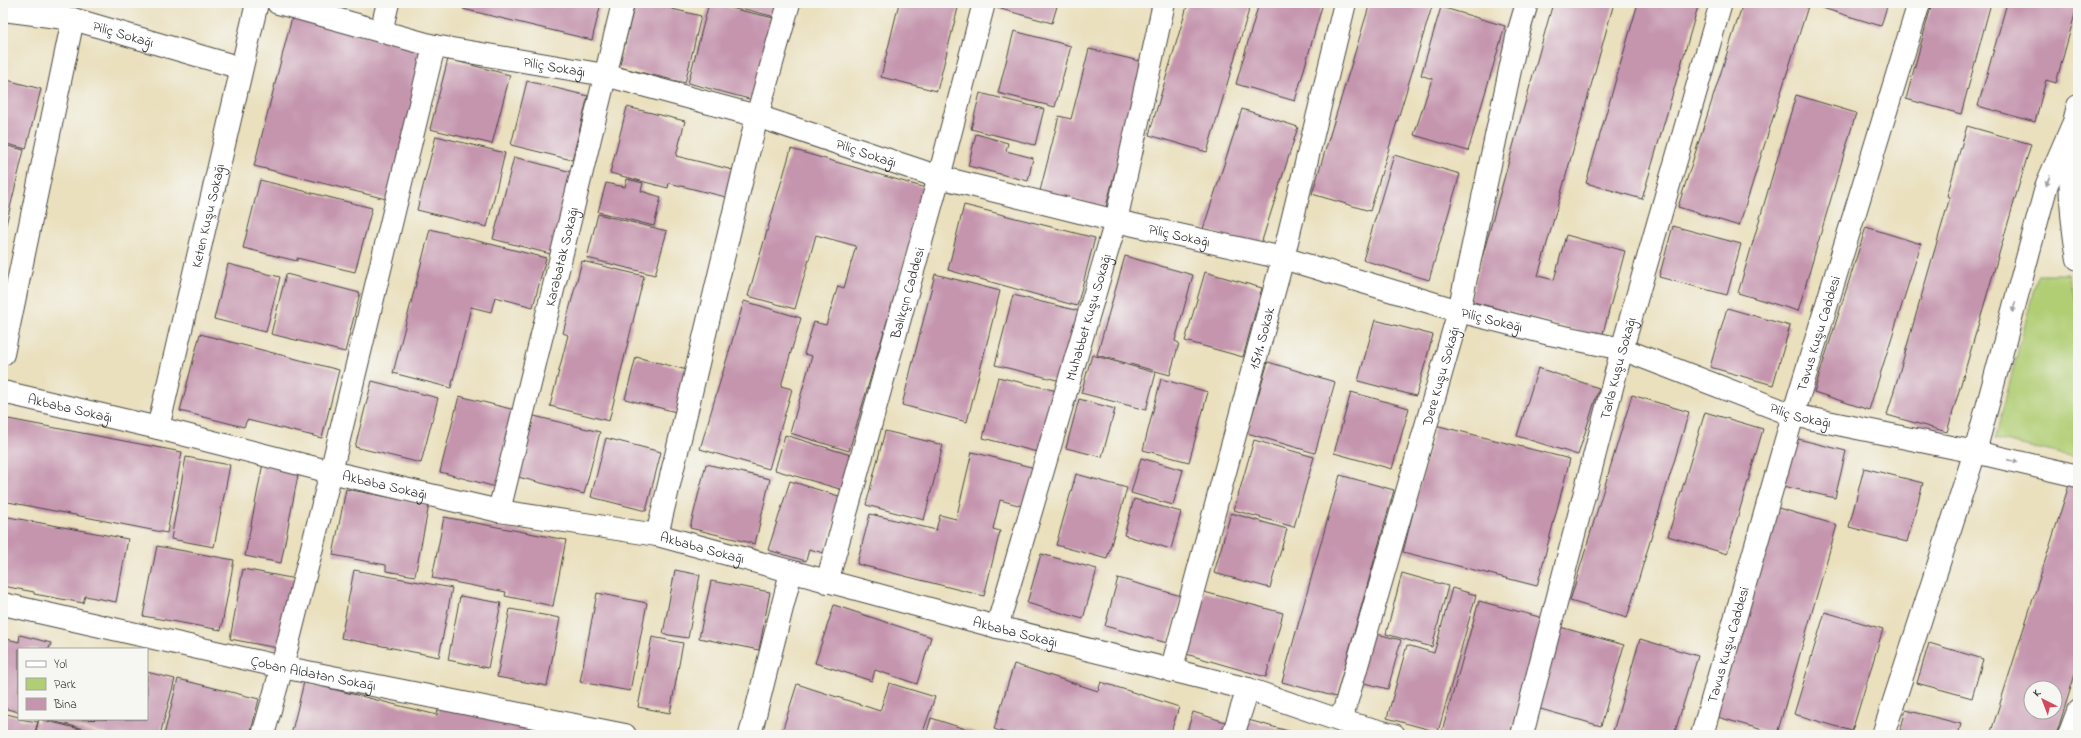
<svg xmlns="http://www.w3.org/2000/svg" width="2081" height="738" viewBox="0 0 2081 738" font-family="'Indie Flower',sans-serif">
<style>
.green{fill:#b1ce75;stroke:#6e7c50}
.building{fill:#c595ae;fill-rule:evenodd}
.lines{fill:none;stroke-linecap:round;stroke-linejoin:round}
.minor-casing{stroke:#484641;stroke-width:24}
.minor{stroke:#fff;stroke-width:22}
.oneway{fill:#a0a0a0}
.labels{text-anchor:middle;stroke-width:3.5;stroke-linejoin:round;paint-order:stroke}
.street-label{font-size:14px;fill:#2b2b2b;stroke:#f6f6f2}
</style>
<rect width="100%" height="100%" fill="#f6f6f2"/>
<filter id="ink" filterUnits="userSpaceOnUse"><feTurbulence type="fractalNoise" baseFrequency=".025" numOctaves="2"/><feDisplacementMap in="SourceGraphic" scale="8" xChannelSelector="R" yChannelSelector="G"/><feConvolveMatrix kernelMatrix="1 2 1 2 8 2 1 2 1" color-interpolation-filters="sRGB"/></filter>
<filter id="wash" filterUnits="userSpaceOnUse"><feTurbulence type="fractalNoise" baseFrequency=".012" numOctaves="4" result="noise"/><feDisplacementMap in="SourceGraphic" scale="16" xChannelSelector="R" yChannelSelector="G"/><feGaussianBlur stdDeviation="0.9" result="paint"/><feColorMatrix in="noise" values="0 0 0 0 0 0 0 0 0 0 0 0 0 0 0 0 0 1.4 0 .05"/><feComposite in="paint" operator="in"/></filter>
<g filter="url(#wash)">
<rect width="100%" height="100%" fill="#eae0be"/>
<path class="green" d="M2038,274h30l10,32v152l-83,-19z"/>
<g id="blocks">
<g class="building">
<path d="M464,3h137l-9,37 -129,-31z"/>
<path d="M635,3h13l53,13 -16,67 -66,-16z"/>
<path d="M709,3l69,16 -21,82 -69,-18z"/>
<path d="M722,3h60l-3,15z"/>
<path d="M899,3l60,1 -22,87 -56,-14z"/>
<path d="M999,3h59l-6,20 -55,-15z"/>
<path d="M1188,3h63l-44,149 -58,-17z"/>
<path d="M1259,3h64l-28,98 -59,-17z"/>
<path d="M1370,3h63l-63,208 -58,-17z"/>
<path d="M1553,3h61l-76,273 16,4 12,-45 59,16 -23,86 -132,-36z"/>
<path d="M1638,3h61l-57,196 -56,-16z"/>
<path d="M1743,3h66l-70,223 -61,-19z"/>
<path d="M1821,3h67l-7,23 -62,-19z"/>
<path d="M1932,3h59l-30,111 -55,-15z"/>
<path d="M2007,3h71l-22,80 -10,-3 -11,42 -57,-16z"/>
<path d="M1441,7l64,19 -37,125 -54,-16 18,-56 -11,-4z"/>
<path d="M292,17l136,34 -38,149 -136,-34z"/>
<path d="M1014,31l57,15 -16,61 -57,-14z"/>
<path d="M1089,49l59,14 -23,69 -19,75 -66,-16 19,-75 12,3z"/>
<path d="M448,59l62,16 -18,69 -62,-15z"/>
<path d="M3,79l38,10 -15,60 -23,-6z"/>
<path d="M527,81l61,15 -16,64 -61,-15z"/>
<path d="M980,93l64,16 -9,36 -64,-16z"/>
<path d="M1796,95l60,18 -58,198 -60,-18z"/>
<path d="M627,107l58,14 -9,35 57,14 -7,27 -57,-14 -1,5 -58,-15z"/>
<path d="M1242,109l56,18 -38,120 -57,-18z"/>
<path d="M1967,126l64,18 -84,288 -60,-17 63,-218 -3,-1z"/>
<path d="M976,134l32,9 -2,8 27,7 -5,23 -60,-15z"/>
<path d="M436,136l69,17 -18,74 -70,-17z"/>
<path d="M3,145l21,5 -20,83h-1z"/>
<path d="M791,149l135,39 -77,263 -59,-18 22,-77 -8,-2 10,-32 12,3 12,-39 6,2 12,-42 -40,-11 -21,74 -47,-13z"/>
<path d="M1394,155l66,19 -31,106 -66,-20z"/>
<path d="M514,157l65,17 -21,82 -65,-17z"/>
<path d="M627,179l16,4 -2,8 20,6 -7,29 -56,-14 8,-29 19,4z"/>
<path d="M260,180l112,28 -17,64 -58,-14v3l-54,-13z"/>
<path d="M964,205l131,33 -18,68 -129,-36z"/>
<path d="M598,214l69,17 -12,44 -68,-17z"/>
<path d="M1673,226l68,18 -14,51 -68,-18z"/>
<path d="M1866,227l55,17 -52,166 -55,-18z"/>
<path d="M430,229l116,29 -13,49 -38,-10 -4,15 -20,-5 -20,81 -58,-15z"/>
<path d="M1125,256l68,19 -18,66 4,2 -9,32 -73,-20z"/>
<path d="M582,261l62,15 -35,145 -59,-15 18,-71 -5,-2z"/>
<path d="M228,264l52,13 -14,55 -52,-13z"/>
<path d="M1205,272l57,16 -19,69 -58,-16z"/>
<path d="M286,274l74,19 -15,59 -74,-18z"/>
<path d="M935,274l65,17 -33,131 -65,-17z"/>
<path d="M1013,295l66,16 -18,70 -66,-16z"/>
<path d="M744,301l57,17 -20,68 11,3 -23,80 -69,-20z"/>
<path d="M1727,308l63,18 -17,59 -63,-18z"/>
<path d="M1375,320l58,15 -17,61 -58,-15z"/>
<path d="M200,334l139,36 -17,68 -75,-18 -3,7 -64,-16z"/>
<path d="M1092,355l64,18 -10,37 -65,-17z"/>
<path d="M636,357l59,15 -11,42 -59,-15z"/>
<path d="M1268,362l67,20 -20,71 -68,-20z"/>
<path d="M1538,368l61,20 -21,67 -61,-19z"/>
<path d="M998,377l59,14 -16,62 -58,-15z"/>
<path d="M1161,379l47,13 -19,70 -46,-12z"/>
<path d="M372,381l66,17 -17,65 -66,-16z"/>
<path d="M1351,392l58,16 -17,61 -58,-16z"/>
<path d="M1632,395l57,17 -62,206 -57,-17z"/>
<path d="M459,396l56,14 -19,77 -56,-15z"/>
<path d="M1079,399l36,10 -13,48 -36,-9z"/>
<path d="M1705,412l58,17 -36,125 -59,-18z"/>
<path d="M534,416l66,16 -16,62 -66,-17z"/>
<path d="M3,418l179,34 -15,81 -164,-32z"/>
<path d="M1435,425l135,34 -33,127 -134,-34z"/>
<path d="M885,431l58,14 -19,75 -58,-15z"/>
<path d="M785,435l69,21 -11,34 -68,-20z"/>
<path d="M606,438l55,14 -15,59 -55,-14z"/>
<path d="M1794,438l52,13 -11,47 -52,-12z"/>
<path d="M1254,440l60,17 -20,70 -60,-17z"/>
<path d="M972,452l67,17 -10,39 -29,-8 -7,29 7,2 -16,65 -127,-32 13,-50 66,16 4,-15 16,4z"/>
<path d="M186,457l44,8 -16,82 -43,-8z"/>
<path d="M1141,458l42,12 -10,35 -42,-12z"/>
<path d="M263,463l36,7 -18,93 -36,-7z"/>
<path d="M706,464l64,15 -15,65 -65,-16z"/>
<path d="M1864,468l59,15 -16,59 -58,-15z"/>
<path d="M1076,474l51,14 -20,71 -51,-14z"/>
<path d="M1340,475l54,15 -58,207 -54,-15z"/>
<path d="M790,481l52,16 -18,56 -15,-4 -3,12 -38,-11z"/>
<path d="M2070,482l8,3v180l-22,70h-66zM2031,688h24v24h-24z"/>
<path d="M346,489l83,16 -14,71 -29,-5v-6l-53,-10z"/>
<path d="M1134,499l47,13 -10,37 -47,-14z"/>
<path d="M1775,507l62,18 -60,209 -63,-18z"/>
<path d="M1231,513l56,16 -17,59 -56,-15z"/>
<path d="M3,516l125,23 -12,63 -31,-6 -2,7 -49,-9v-2l-31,-6z"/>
<path d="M444,517l122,23 -13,66 -48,-10 1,-4 -74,-14z"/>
<path d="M157,546l77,14 -13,70 -78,-14z"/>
<path d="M1041,554l56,15 -14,50 -56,-16z"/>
<path d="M243,569l53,10 -13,70 -53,-10z"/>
<path d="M354,570l98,18 -13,69 -98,-19z"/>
<path d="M675,570l25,5 -12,63 -25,-4z"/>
<path d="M1402,573l46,13 -16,61 -46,-13z"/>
<path d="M1118,578l63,18 -14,47 -62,-17z"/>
<path d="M711,581l59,11 -11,58 -60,-12z"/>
<path d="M1452,588l24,7 -38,137 -51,-14 20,-73 27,8z"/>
<path d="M1204,592l79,21 -17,64 -80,-23z"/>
<path d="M597,593l50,10 -17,88 -50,-9z"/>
<path d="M460,596l41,7 -13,65 -40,-8z"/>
<path d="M1479,601l64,17 -33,117h-69z"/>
<path d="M834,605l97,32 -14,47 -42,-14 -3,11 -57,-18z"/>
<path d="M510,609l50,9 -13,68 -50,-9z"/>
<path d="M1825,612l58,17 -31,102 -58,-17z"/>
<path d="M1560,627l64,18 -23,81 -64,-18z"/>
<path d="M1369,632l32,8 -13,49 -32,-8z"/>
<path d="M20,635l31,8 -2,6h-30v63l-16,-4v-70l16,4z"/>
<path d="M652,637l31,6 -13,70 -32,-6z"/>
<path d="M1640,639l58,17 -24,79h-62z"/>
<path d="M1929,643l54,16 -11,39 -55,-15z"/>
<path d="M1014,664l84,27 3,-9 78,25 -9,28h-158l-18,-6z"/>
<path d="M147,672l28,7 -15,56h-50l-62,-15 99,-1z"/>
<path d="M178,679l81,20 -9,36h-86z"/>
<path d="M304,682l133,33 2,-10 86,22 2,-7 59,15h-295z"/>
<path d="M889,683l46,14 -13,38h-141l16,-51 83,27z"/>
<path d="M1906,710l55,14 -3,11h-59z"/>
<path d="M1193,712l42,13 -3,10h-46z"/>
<path d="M3,713l16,4v2l19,3 -4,13h-31z"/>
<path d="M931,718l53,17h-58z"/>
<path d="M1241,718l58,16 -1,1h-62z"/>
<path d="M39,719l57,14v2h-61z"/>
</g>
</g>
</g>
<g filter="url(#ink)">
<use href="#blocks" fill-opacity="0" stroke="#484641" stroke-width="1"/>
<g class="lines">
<g class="minor-casing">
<g id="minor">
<path id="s1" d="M278,3l156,43 171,29 152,41 182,61 177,44 167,37 176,53 91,23 72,15 171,66 182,37 103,24"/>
<path id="s2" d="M3,10l70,9 168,49"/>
<path d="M381,31l7,-28"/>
<path d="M2072,141c-4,40 -1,78 6,118"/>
<path d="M3,354l70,-335"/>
<path id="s3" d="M3,392l155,36 173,44 168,39 158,24 340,92 251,62 93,32 53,14"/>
<path id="s4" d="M158,428l99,-425"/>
<path id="s5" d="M499,511l124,-508"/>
<path d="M657,535l100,-419 32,-113"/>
<path id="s6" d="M827,582l112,-405 45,-174"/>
<path id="s7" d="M3,604l279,63 343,68"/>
<path id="s8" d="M997,627l119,-406 48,-218"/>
<path id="s9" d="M1171,671l112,-413 62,-255"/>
<path id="s10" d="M1341,721l118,-410 58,-274 10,-34"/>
<path d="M263,735l19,-68 49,-195 103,-426"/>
<path d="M750,735l41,-163"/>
<path d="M1233,735l15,-46"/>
<path id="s11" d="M1522,735l100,-386 99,-346"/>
<path id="s12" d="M1702,735l91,-320 126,-412"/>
<path d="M1883,735l92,-283 72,-268 27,-62 4,-16"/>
<path d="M2069,735l9,-24"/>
</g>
</g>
<use href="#minor" class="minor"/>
</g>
<defs><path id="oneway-solid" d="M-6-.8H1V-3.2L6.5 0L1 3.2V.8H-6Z"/></defs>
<g class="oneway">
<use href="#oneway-solid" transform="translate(2048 181) rotate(111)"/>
<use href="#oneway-solid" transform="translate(2014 307) rotate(105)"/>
<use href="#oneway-solid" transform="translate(2013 461) rotate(13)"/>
</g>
</g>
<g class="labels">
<g class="street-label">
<text dy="5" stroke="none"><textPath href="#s2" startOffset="123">Piliç Sokağı</textPath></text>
<text dy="5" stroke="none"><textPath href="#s1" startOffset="284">Piliç Sokağı</textPath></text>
<text dy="5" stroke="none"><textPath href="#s1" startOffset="608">Piliç Sokağı</textPath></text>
<text dy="5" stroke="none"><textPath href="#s4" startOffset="218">Keten Kuşu Sokağı</textPath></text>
<text dy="5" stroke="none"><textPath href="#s1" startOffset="932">Piliç Sokağı</textPath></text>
<text dy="5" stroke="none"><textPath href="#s5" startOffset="262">Karabatak Sokağı</textPath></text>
<text dy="5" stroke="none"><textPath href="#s6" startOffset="300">Balıkçın Caddesi</textPath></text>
<text dy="5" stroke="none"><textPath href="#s8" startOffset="323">Muhabbet Kuşu Sokağı</textPath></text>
<text dy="5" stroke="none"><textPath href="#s1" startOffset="1256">Piliç Sokağı</textPath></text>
<text dy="5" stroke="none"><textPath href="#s12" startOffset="418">Tavus Kuşu Caddesi</textPath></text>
<text dy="5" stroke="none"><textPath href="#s9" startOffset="345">1511. Sokak</textPath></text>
<text dy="5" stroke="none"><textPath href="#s11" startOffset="379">Tarla Kuşu Sokağı</textPath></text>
<text dy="5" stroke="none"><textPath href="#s10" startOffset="359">Dere Kuşu Sokağı</textPath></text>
<text dy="5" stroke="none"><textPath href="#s3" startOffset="69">Akbaba Sokağı</textPath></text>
<text dy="5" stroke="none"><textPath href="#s1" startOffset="1580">Piliç Sokağı</textPath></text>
<text dy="5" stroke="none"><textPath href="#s3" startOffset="393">Akbaba Sokağı</textPath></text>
<text dy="5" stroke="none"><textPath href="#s3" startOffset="717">Akbaba Sokağı</textPath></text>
<text dy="5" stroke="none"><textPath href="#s3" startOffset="1041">Akbaba Sokağı</textPath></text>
<text dy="5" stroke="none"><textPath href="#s12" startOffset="94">Tavus Kuşu Caddesi</textPath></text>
<text dy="5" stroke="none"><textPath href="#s7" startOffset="318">Çoban Aldatan Sokağı</textPath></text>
</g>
</g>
<rect width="2081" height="738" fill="none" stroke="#f6f6f2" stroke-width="16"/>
<rect x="18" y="648" width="130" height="72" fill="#f6f6f2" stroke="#a5a5a2"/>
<rect x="26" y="661" width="20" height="6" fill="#ffffff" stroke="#a5a5a2"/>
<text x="54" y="668" font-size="12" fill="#2b2b2b">Yol</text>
<rect x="26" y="678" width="20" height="12" fill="#b1ce75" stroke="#a5a5a2"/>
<text x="54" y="688" font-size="12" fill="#2b2b2b">Park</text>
<rect x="26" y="698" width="20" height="12" fill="#c595ae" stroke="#a5a5a2"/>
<text x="54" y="708" font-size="12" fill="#2b2b2b">Bina</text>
<g transform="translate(2043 700) rotate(318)"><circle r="19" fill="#f6f6f2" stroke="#a5a5a2"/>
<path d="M0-3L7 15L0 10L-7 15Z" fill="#d1495b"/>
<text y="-6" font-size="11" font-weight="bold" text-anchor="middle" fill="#2b2b2b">K</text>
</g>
</svg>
